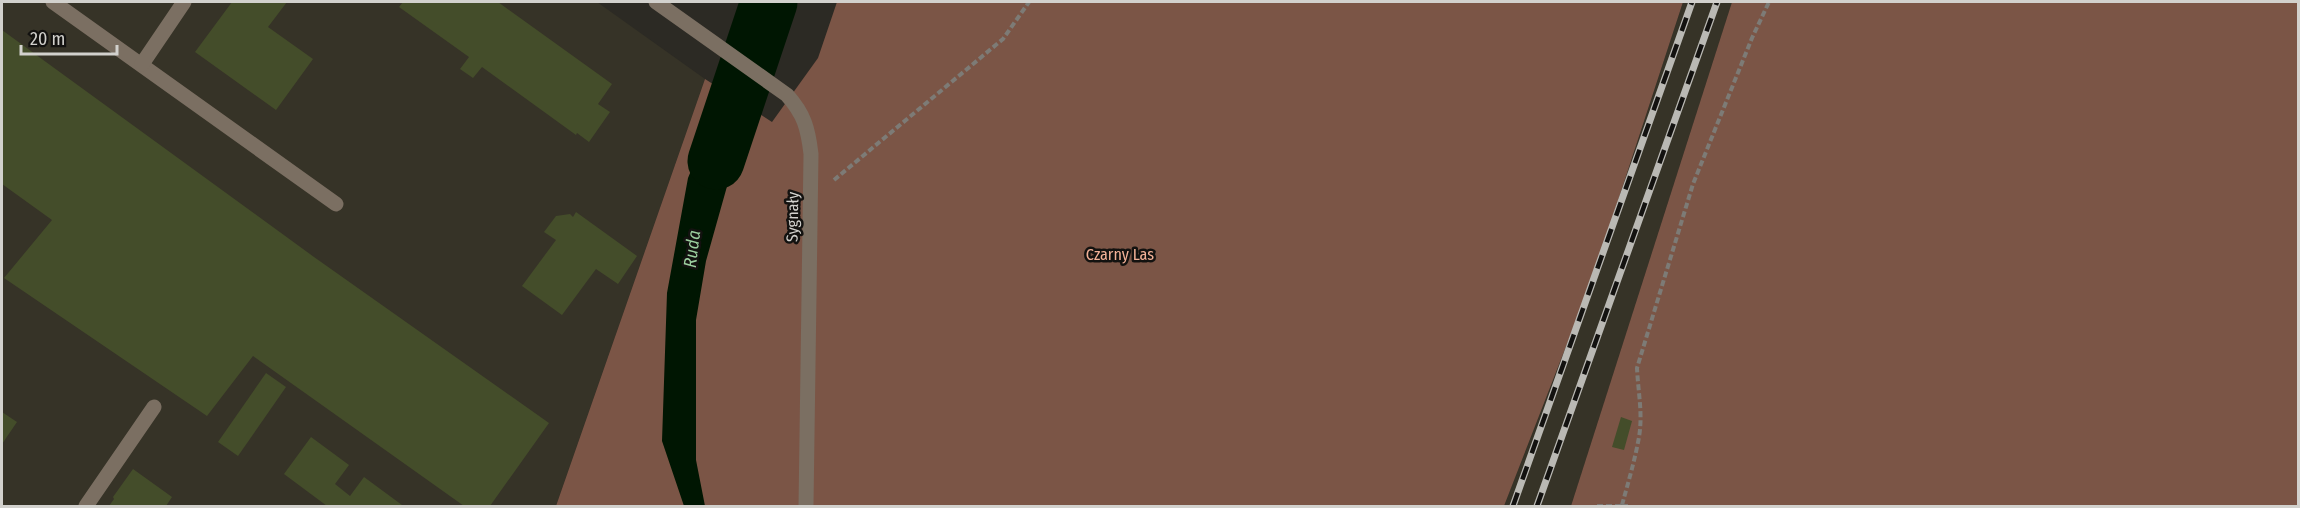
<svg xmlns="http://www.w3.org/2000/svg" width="2300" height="508" viewBox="0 0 2300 508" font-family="'Fira Sans Condensed',sans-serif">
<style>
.built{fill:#363327}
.forest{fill:#7b5546}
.water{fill:#001602}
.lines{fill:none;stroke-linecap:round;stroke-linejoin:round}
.river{stroke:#001602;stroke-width:57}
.building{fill:#444d2a}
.path{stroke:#7d7b76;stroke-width:4;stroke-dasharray:6 3;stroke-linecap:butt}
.minor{stroke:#7b6f62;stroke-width:15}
.rail-casing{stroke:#bab9b4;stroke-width:7}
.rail{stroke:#131210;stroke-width:4.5;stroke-dasharray:14;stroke-linecap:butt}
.labels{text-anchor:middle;stroke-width:5;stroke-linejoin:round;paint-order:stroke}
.street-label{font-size:16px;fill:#d2d1cd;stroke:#131210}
.park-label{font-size:16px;fill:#f3b197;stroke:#131210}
.water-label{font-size:18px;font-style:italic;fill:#9ccf9f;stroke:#131210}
</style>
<rect width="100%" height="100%" fill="#2c2a24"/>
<g class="built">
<path d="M2,2h595l108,77 -149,427h-554z"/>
<path d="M1683,2h49l-161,504h-67l89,-229z"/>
</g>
<g class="forest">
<path d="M837,2h846l-90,275 -89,229h-948l149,-427 67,43 46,-64z"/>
<path d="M1732,2h566v504h-727z"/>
</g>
<g class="water">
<path d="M746,2h42l-22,56 -35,-27z"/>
<path d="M730,77l23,17 -47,167 -10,59v140l9,46h-21l-22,-65 5,-148 21,-115z"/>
</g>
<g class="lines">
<path class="river" d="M716,161l53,-159"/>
</g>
<g class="building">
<path d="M232,2h55l-19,25 45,32 -37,51 -81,-58z"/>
<path d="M403,2h95l114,82 -14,20 12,8 -21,30 -12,-9 -1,2 -94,-68 -9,11 -13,-9 9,-12 -70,-50z"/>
<path d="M2,30l312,227 235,166 -59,83h-26l-211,-150 -46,60 -203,-138 48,-58 -50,-36z"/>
<path d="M576,212l61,44 -19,28 -22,-15 -34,46 -40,-29 34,-46 -12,-8 12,-16 14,-2 3,3z"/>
<path d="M266,373l20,14 -48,69 -20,-14z"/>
<path d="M2,412l15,10 -15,22z"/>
<path d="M1621,417l11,4 -8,29 -12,-3z"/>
<path d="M311,437l38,28 -14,19 15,12 14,-19 38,28 -2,1h-73l-43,-32z"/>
<path d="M133,469l39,28 -6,9h-57l5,-7 -1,-2z"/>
</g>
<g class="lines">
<g class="path">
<path d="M834,180l169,-141 26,-37"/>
<path d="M1622,505c6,-22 13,-45 17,-68 4,-23 -1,-46 -2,-69l56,-184 59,-146 17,-36"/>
<path d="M1597,506h31"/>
</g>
<g class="minor">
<path d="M53,2l283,202"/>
<path d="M656,2l131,93c17,19 21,33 24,59l-5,352"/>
<path d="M142,64l42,-62"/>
<path d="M86,506l68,-99"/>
</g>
<g class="rail-casing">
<g id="rail">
<path d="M1513,506l179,-504"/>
<path d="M1537,506l180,-504"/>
</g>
</g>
<use href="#rail" class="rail"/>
</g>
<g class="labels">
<g class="street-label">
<text transform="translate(792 217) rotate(-89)" y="6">Sygnały</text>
</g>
<g class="park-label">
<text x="1120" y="260">Czarny Las</text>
</g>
<g class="water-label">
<text transform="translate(692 249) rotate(-83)" y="6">Ruda</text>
</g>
</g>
<rect width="2300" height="508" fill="none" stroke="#d2d1cd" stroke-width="6"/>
<path d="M21 45v9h96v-9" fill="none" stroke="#d2d1cd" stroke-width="3"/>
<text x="30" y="45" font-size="18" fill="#d2d1cd" stroke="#131210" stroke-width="4.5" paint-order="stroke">20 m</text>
</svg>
